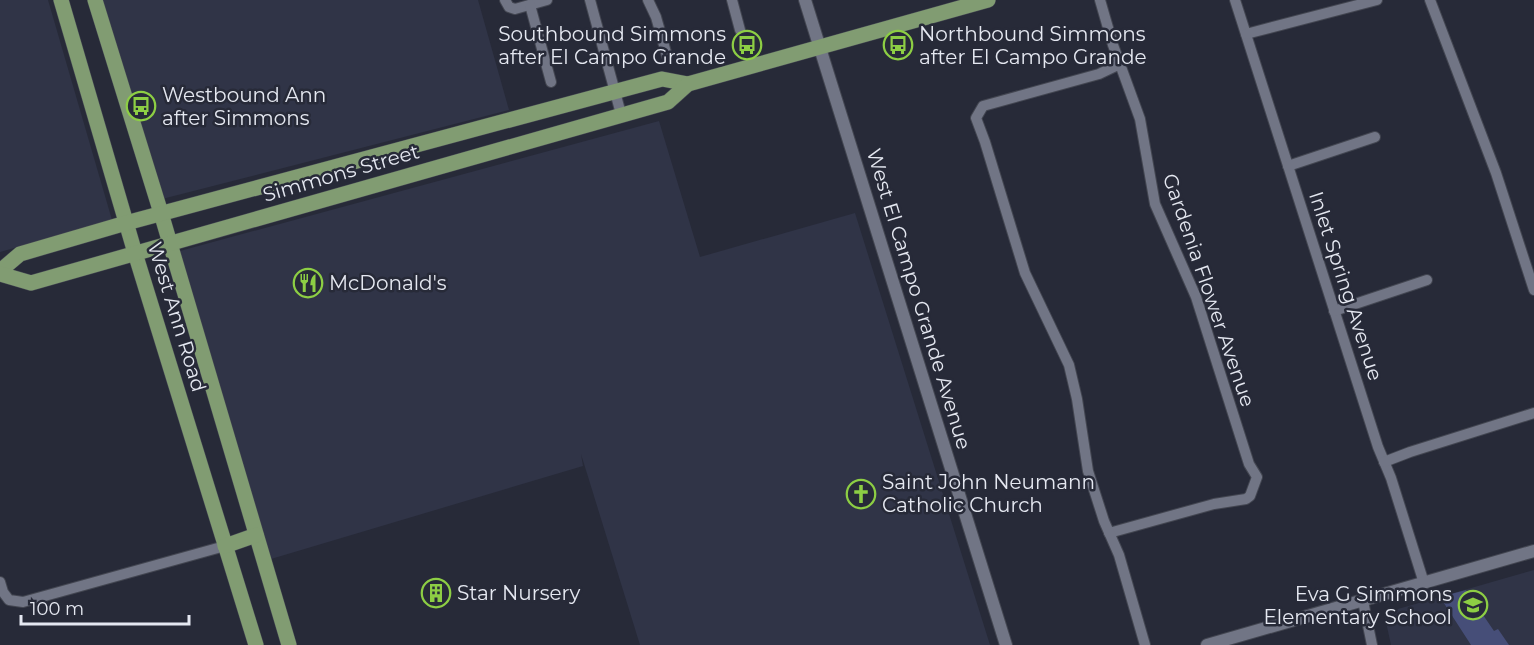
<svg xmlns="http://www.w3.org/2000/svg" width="1534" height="645" viewBox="0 0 1534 645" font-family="Montserrat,sans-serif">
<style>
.built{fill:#303447}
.park{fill:#464e78}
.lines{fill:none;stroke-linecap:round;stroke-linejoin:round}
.minor-casing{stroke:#434651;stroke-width:12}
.tertiary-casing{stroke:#434651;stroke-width:14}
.primary-casing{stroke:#434651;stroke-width:16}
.minor{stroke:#717585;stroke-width:10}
.tertiary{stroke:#717585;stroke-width:12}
.primary{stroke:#819c72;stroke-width:15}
.labels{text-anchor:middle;stroke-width:5;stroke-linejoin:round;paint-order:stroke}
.poi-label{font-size:20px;fill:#e5e8f1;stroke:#272a38;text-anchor:start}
.street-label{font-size:20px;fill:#e5e8f1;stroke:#272a38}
</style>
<rect width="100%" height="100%" fill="#272a38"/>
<g class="built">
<path d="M0,0h48l64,220 -112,32z"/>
<path d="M102,0h376l31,110 -347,89z"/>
<path d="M659,121l41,136 155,-44 135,432h-350l-59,-191 2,12 -312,93 -91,-308z"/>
<path d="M1534,570v75h-143l-7,-32z"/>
</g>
<path class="park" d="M1466,590l28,41 4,-2 11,16h-38l-31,-48z"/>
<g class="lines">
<g class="minor-casing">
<g id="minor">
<path d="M505,0l4,7 6,2 32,-9"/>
<path d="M590,0l31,114"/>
<path d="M648,0l8,17 11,39"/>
<path d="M732,0l8,30"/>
<path d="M1100,0l13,45 27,74 15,85 41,93 53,167 8,13 -7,19 -4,3 -32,5 -105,29"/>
<path d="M1235,0l143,447 13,31 33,105"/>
<path d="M1430,0l66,173 38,117"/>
<path d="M530,5l21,77"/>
<path d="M1246,34l131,-34"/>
<path d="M1120,64l-21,10 -116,32 -7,12 9,24 40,131 44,92 8,34 11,72 16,50 15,34 26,90"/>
<path d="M1288,166l87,-29"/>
<path d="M1334,311l93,-31"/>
<path d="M1384,462l26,-10 124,-39"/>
<path d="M0,582l3,10 6,8 14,2 202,-56"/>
<path d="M1363,601l9,44"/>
</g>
</g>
<g class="tertiary-casing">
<g id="tertiary">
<path d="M805,0l201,645"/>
<path d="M1207,645l327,-94"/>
</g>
</g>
<g class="primary-casing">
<g id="primary">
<path d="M61,0l74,253 121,392"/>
<path d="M95,0l66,213 128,432"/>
<path d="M0,271l20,-17 106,-31 536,-144 26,5"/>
<path d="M0,274l31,9 637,-181 20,-18 300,-84"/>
<path d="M225,546l31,-11"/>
</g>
</g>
<use href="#minor" class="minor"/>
<use href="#tertiary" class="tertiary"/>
<use href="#primary" class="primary"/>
</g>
<defs>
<g id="bus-ring" transform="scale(1.5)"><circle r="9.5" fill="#272a38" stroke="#8dce44" stroke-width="1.5"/><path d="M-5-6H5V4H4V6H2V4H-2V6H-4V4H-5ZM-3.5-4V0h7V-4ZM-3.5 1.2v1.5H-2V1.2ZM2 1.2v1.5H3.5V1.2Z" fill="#8dce44"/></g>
<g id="restaurant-ring" transform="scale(1.5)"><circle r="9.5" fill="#272a38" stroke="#8dce44" stroke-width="1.5"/><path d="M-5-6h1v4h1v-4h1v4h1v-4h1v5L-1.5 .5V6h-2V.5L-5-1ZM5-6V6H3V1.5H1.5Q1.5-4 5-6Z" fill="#8dce44"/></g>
<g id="church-ring" transform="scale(1.5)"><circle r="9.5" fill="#272a38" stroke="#8dce44" stroke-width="1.5"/><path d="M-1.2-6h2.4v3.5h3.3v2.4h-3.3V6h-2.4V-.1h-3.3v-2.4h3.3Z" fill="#8dce44"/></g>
<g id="building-ring" transform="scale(1.5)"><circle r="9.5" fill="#272a38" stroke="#8dce44" stroke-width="1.5"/><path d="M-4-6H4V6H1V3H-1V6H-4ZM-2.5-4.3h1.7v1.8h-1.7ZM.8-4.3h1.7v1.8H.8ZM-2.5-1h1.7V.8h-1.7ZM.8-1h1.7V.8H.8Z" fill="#8dce44"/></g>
<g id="school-ring" transform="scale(1.5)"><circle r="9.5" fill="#272a38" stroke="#8dce44" stroke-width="1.5"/><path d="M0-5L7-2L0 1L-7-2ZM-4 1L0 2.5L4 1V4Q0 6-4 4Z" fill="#8dce44"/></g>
</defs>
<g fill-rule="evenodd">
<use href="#bus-ring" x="747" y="45"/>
<use href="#bus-ring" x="898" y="45"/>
<use href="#bus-ring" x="141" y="106"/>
<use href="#restaurant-ring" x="308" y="283"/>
<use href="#church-ring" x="861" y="494"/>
<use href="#building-ring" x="436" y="593"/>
<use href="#school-ring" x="1473" y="605"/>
</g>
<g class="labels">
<g class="poi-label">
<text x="726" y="41" text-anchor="end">Southbound Simmons<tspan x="726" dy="23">after El Campo Grande</tspan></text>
<text x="919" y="41">Northbound Simmons<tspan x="919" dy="23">after El Campo Grande</tspan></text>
<text x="162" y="102">Westbound Ann<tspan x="162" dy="23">after Simmons</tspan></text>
<text x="329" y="290">McDonald's</text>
<text x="882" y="489">Saint John Neumann<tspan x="882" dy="23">Catholic Church</tspan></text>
<text x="457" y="600">Star Nursery</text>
<text x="1452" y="601" text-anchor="end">Eva G Simmons<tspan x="1452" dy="23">Elementary School</tspan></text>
</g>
<g class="street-label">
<text transform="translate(341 173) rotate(-16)" y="7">Simmons Street</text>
<text transform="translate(1346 286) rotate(72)" y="7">Inlet Spring Avenue</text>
<text transform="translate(1209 290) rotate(71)" y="7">Gardenia Flower Avenue</text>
<text transform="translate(919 299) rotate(73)" y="7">West El Campo Grande Avenue</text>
<text transform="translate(177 317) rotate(73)" y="7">West Ann Road</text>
</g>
</g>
<path d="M21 615v9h168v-9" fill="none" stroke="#e5e8f1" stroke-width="3"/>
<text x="30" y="615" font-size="18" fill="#e5e8f1" stroke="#272a38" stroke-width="4.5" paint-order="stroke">100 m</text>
</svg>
